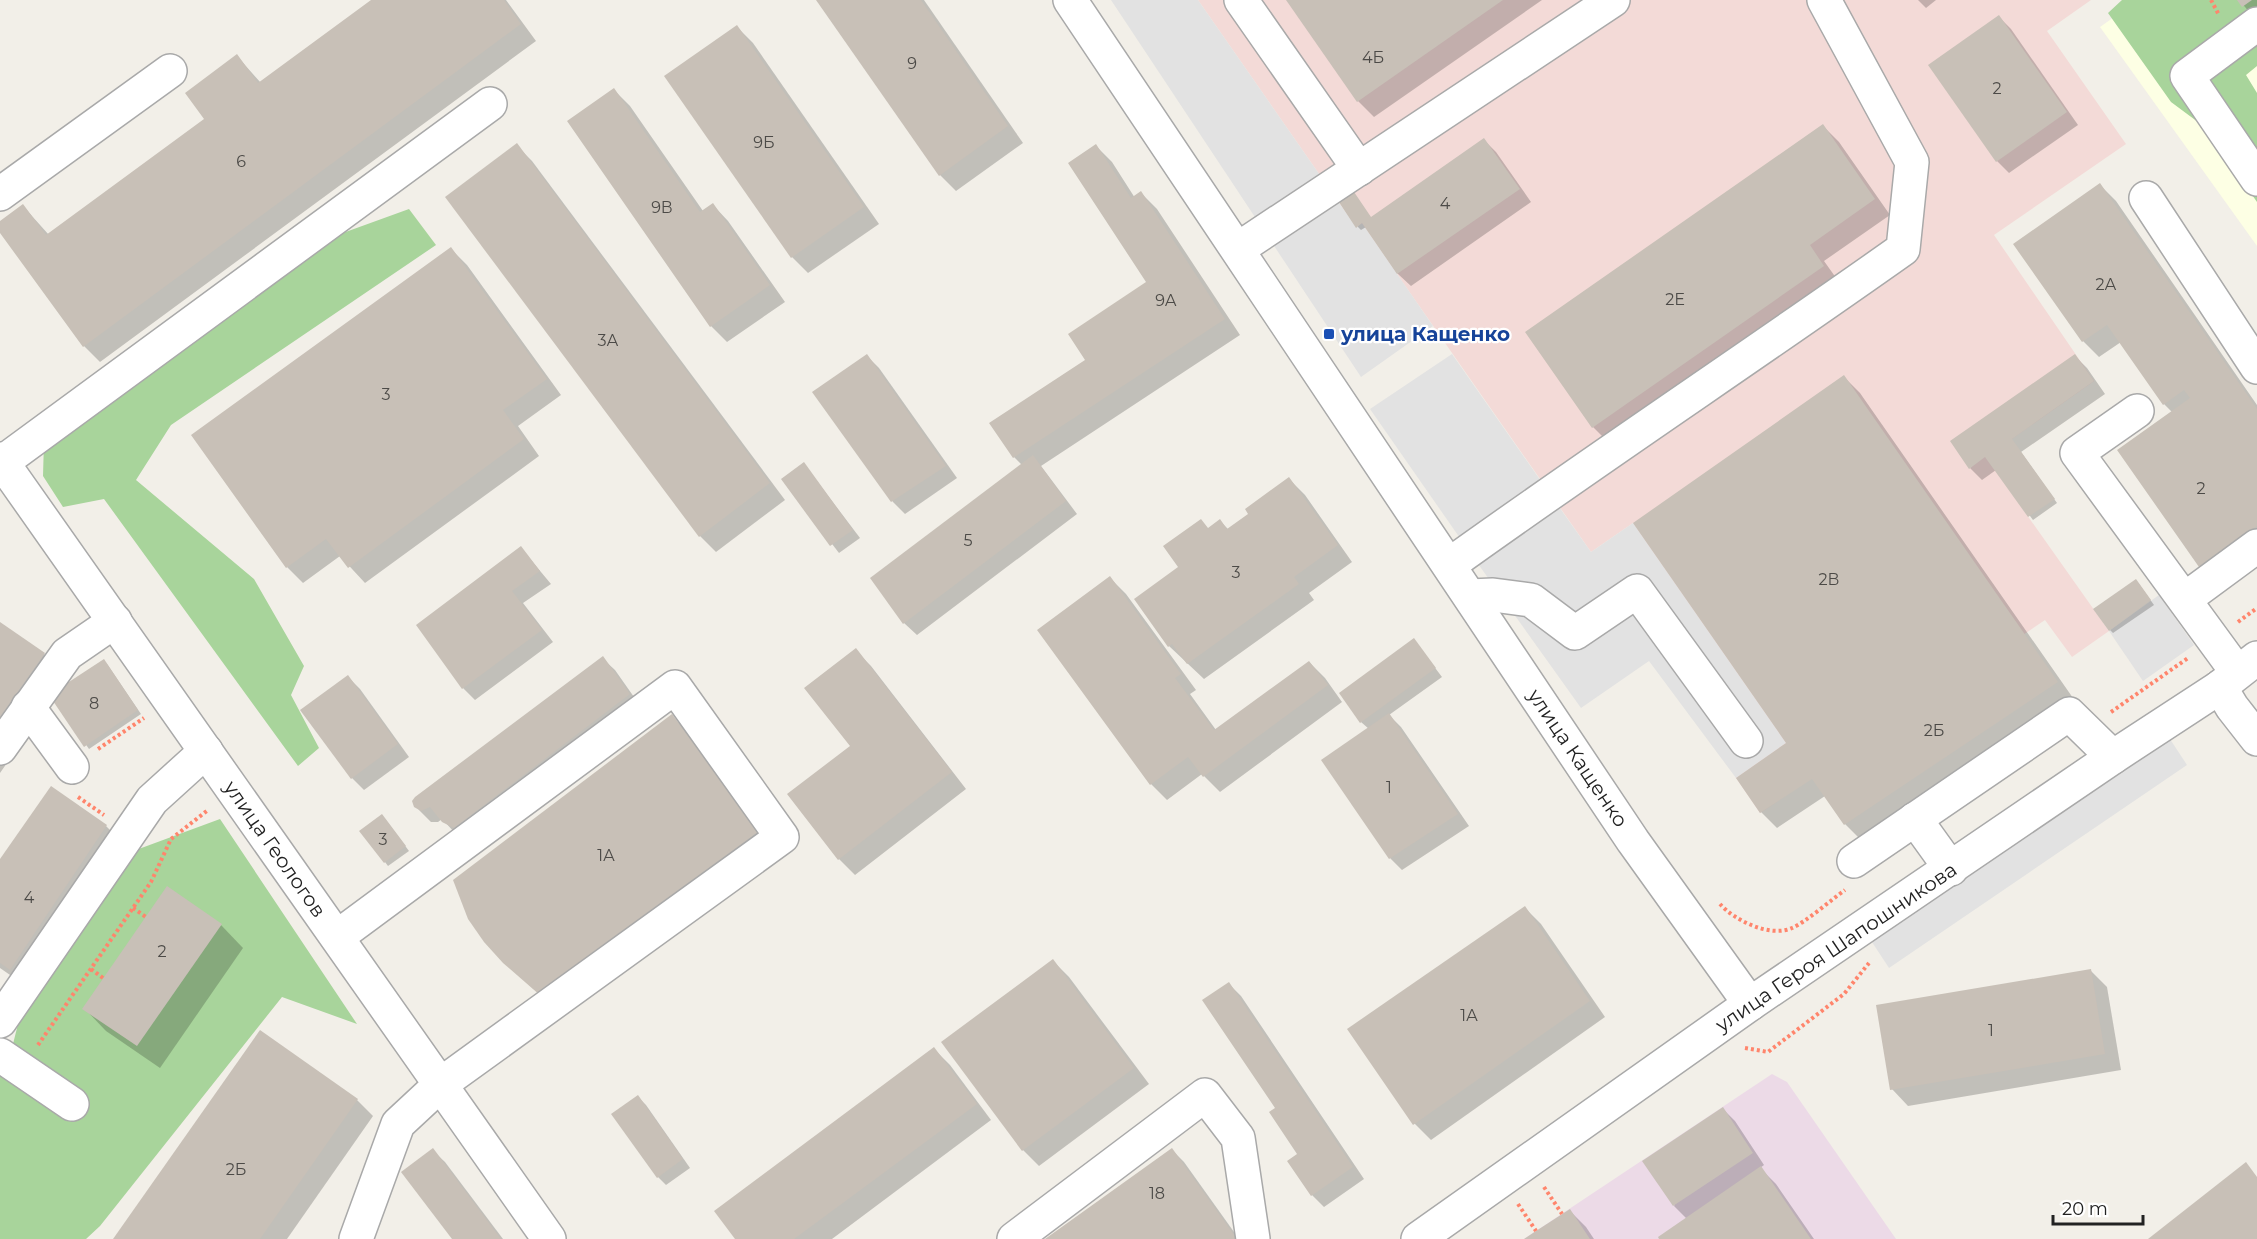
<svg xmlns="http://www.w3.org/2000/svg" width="2257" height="1239" viewBox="0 0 2257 1239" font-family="Montserrat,sans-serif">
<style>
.commercial{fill:#f3dad7}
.industrial{fill:#ecdae7}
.education{fill:#fdffe4}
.forest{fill:#a8d49b}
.parking{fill:#e2e2e2}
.shadow{fill:#0003}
.building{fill:#c8c0b7}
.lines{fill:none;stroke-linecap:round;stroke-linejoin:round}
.minor-casing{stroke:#a9a9a9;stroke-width:36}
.path{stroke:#ff856c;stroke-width:4;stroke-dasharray:3 3;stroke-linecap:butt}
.minor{stroke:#fff;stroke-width:33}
.transit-dot{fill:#1a4fb4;stroke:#fff;stroke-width:2}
.labels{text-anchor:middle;stroke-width:4.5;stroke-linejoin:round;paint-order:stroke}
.number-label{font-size:16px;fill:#4c4a47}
.transit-label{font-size:20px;font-weight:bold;fill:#164399;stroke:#fff;text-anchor:start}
.street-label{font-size:20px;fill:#222;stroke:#fff}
</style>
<rect width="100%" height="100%" fill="#f2efe8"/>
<path class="commercial" d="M1198,0h893l-44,31 79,113 -132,91 100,146 -108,76 123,174 -37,26 -27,-37 -285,193 -24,-35 -103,-255 -42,29 -229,-328 -6,3z"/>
<path class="industrial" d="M1772,1074l15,8 109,157h-372z"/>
<path class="education" d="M2138,0h119v246l-157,-219z"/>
<g class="forest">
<path d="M2122,0h135v66l-11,9 11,18v109l-51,-74 -35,-26 -63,-89z"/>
<path d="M409,209l27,36 -265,180 -35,55 118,99 50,87 -13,29 28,53 -21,18 -194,-267 -41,8 -20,-31 1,-35 274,-199z"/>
<path d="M220,819l137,205 -75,-27 -182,229 -14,13h-86v-163h5l15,-60 116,-166z"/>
</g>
<g class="parking">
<path d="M1111,0h87l158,227 6,-4 71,103 -72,51z"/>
<path d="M1452,354l91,130 -81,57 -92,-132z"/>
<path d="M1557,504l34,48 42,-29 153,220 -50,35 -87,-117 -68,47 -105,-147z"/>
<path d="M2159,595l35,50 -51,36 -34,-50z"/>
<path d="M2166,733l21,32 -298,203 -21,-32z"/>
</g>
<g class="shadow">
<path d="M373,0h133l30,41 -436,321 -16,-16 -84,-115v-8l23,-17 26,29 157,-116 31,-63 24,27z"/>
<path d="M817,0h107l99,143 -67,48 -16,-16z"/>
<path d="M1288,0h254l-168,117 -16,-16z"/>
<path d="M1918,0h18l-10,8z"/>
<path d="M2239,0h18v10l-6,4z"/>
<path d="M1999,17l12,12 67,96 -69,48 -12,-12z"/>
<path d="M737,27l16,16 126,181 -71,49 -16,-16z"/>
<path d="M614,90l16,16 73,105 10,-6 15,16 57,81 -58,40 -16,-16 -142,-205z"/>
<path d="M1823,126l16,16 51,73 -66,46 15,21 -230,161 -16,-16z"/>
<path d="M1484,140l12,12 35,50 -120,84 -13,-12 -32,-47 -5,3 -3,-3 -7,-36 20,27z"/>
<path d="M516,145l16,16 253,339 -69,52 -16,-16z"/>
<path d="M1096,146l16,16 23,36 6,-5 16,16 83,126 -199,131 36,48 -160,121 -13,-12 -32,-45 150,-113 -8,-8 134,-174z"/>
<path d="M2100,185l16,16 141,204v148l-41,29 -16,-16 -27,-153 -9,-9 -43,-62 -22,15 -16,-16 -68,-97z"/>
<path d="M451,249l16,16 94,130 -43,31 21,30 -174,127 -25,-27 -37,27 -16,-16z"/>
<path d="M867,356l12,12 78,110 -52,36 -12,-12 -79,-109z"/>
<path d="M2075,356l12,12 18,26 -84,58 36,51 -24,17 -37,-50 -14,10 -12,-12z"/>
<path d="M1844,377l16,16 213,305 -212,142 -16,-16 -20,-28 -48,32 -16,-16 -23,-34 51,-34z"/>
<path d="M804,464l56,74 -21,15 -56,-73z"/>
<path d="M1289,479l16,16 47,67 -43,31 5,7 -110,79 -35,-33 11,-79 29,-38 11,-8 9,9 21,-16z"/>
<path d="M521,548l30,36 -28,19 30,39 -78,58 -12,-12z"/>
<path d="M1110,578l16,16 70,96 -6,4 26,36 93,-68 16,16 17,24 -122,90 -18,-18 -35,26 -16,-16z"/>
<path d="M2139,584l15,21 -41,28 -3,-3z"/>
<path d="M0,624l44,30 23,22 -11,16 51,-28 34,50 -52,35 -36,-52 -53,76z"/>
<path d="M1414,640l28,37 -53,38 12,12 68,99 -67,44 -12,-12 -21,-129 -8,-7z"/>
<path d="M855,650l16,16 95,123 -111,86 -16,-16 13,-113z"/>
<path d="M602,658l13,12 26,37 -185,127 -14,-15 -4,3h-7l-12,-12 -5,-7z"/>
<path d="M348,677l12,12 49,68 -45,33 -12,-12z"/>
<path d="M672,716l15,16 87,116 -216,163 -54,-49z"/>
<path d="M385,819l24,32 -21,15 -3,-4z"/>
<path d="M106,826l23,23 -96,142 -33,-23v-106z"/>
<path d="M1525,908l16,16 64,93 -174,123 -16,-16 -66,-95z"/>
<path d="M221,925l22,23 -83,120 -54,-37 -22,-23z"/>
<path d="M1053,961l16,16 80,107 -110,82 -16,-16 -80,-108z"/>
<path d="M2091,971l16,16 14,83 -213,36 -16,-17z"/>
<path d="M1229,984l12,12 123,183 -40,28 -12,-12 -13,-40 -22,-47z"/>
<path d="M260,1033l97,67 16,16 -86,123h-172z"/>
<path d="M934,1049l16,16 41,55 -159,119h-95z"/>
<path d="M638,1097l8,8 44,63 -24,17 -8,-8 -44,-62z"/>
<path d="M1723,1109l12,12 29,44 -4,3 16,16 38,55h-153l26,-20 -13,-13z"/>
<path d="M432,1150l13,12 58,77h-49z"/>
<path d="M1172,1150l12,12 55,77h-191z"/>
<path d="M1570,1211l16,16 8,12h-67z"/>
</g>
<g class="building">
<path d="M371,0h133l17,24 -438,323 -83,-114v-12l23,-17 23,31 158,-116 -19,-26 52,-39 21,29z"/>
<path d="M816,0h105l87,126 -69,50z"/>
<path d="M1286,0h217l-146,102z"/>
<path d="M2237,0h15l-10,7z"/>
<path d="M1999,15l68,97 -71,50 -68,-97z"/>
<path d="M737,25l127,182 -73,51 -127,-182z"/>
<path d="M614,88l86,124 13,-9 57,82 -60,42 -143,-206z"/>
<path d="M1823,124l52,75 -65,46 14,21 -232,162 -67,-96z"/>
<path d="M1484,138l36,51 -123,85 -35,-51 -6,5 -19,-29 15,-10 19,28z"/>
<path d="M517,143l253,340 -71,54 -254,-340z"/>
<path d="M1096,144l35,54 10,-7 84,128 -212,139 -24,-35 96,-63 -17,-26 78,-52 -78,-119z"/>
<path d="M2100,183l157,226v117l-58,41 -82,-117 73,-52 -6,-8 -21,15 -56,-80 -25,17 -69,-98z"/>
<path d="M451,247l96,132 -44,31 21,29 -176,129 -22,-29 -40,29 -95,-133z"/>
<path d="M867,354l79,112 -55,36 -79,-110z"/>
<path d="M2075,354l19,27 -82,58 43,60 -27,18 -43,-60 -16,12 -19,-28z"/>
<path d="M1844,375l214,307 -214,143 -32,-46 -52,34 -24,-35 50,-35 -153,-220z"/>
<path d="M1033,455l33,46 -163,123 -33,-46z"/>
<path d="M804,462l49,68 -23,16 -49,-67z"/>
<path d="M1289,477l49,68 -44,32 5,7 -112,80 -15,-20 -4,3 -34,-48 44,-32 -15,-21 38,-27 7,9 12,-9 7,10 21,-15 -3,-5z"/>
<path d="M521,546l19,25 -28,20 30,39 -80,59 -46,-64z"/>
<path d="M1110,576l71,98 -6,4 39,52 95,-69 19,24 -125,92 -15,-20 -38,28 -113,-155z"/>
<path d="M2136,579l15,21 -42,31 -16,-22z"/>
<path d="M0,622l45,31 -45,64z"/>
<path d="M1414,638l22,30 -76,55 -21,-30z"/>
<path d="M856,648l96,124 -114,88 -51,-66 63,-48 -46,-58z"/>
<path d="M603,656l27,38 -176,134 -12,-6 -12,-15 -9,4 -7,-4 -2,-6 3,-4z"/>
<path d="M104,659l34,51 -54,37 -35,-52z"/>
<path d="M348,675l50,69 -47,35 -51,-69z"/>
<path d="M1389,713l69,101 -69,45 -68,-99z"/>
<path d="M672,714l87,117 -218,165 -38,-33 -19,-21 -16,-23 -15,-39z"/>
<path d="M51,786l56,39 -97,145 -10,-7v-104z"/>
<path d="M382,814l24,32 -22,17 -25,-32z"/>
<path d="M167,886l55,38 -85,122 -55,-37z"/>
<path d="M1525,906l65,95 -177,124 -66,-96z"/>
<path d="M1053,959l81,109 -112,83 -81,-109z"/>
<path d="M2091,969l14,85 -215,36 -14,-85z"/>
<path d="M1229,982l124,185 -42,29 -24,-35 10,-7 -28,-42 6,-4 -73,-108z"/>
<path d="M260,1030l98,69 -98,140h-147z"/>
<path d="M934,1047l43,57 -183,135h-59l-21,-28z"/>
<path d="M638,1095l45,64 -26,19 -46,-64z"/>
<path d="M1723,1107l30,46 -80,53 -31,-45z"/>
<path d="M433,1148l68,91h-49l-51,-67z"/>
<path d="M1172,1148l65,91h-192z"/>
<path d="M2246,1162l11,15v62h-109z"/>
<path d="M1761,1166l50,73h-152l-1,-2z"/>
<path d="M1570,1209l20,30h-66l12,-8z"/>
</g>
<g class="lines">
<g class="minor-casing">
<g id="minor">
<path d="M1070,0l563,841 117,163"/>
<path d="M1241,0l118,169"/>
<path d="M2257,24l-70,52 70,103"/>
<path d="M0,194l170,-123"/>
<path d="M2146,198l111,169"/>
<path d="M1238,249l375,-249"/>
<path d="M2137,411l-60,42 160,219"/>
<path d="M0,459l549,780"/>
<path d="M0,464l490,-360"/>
<path d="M1449,565c150,-108 303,-209 454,-316l9,-87 -88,-162"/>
<path d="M1470,596l23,-1 38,5 44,33 62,-42 109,150"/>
<path d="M2185,599l72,-53"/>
<path d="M2220,687l12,20 25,32"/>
<path d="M28,707l44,60"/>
<path d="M0,748l67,-94 48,-33"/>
<path d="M1915,819l36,50"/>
<path d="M1854,861l215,-147 44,43"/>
<path d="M337,937l338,-250 107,150 -341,247 -43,40 -42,115"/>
<path d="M0,1021l152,-221 54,-49"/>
<path d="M0,1055l72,49"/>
<path d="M1014,1239l191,-144 33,43 15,101"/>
<path d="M1418,1239l332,-235 363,-247 107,-70 37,-29"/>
</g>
</g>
<g class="path">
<path d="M2211,0l8,15"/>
<path d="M2238,622l19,-14"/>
<path d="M2111,712l77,-54"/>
<path d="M98,749l46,-31"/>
<path d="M78,797l26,18"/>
<path d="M1720,904c14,16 50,34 72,24 14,-6 39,-28 53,-38"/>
<path d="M133,908l13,9"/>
<path d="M91,969l12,9"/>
<path d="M38,1045l113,-163 20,-43 37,-29"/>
<path d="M1745,1048l23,4 76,-58 25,-31"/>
<path d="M1544,1187l18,27"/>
<path d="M1518,1204l18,27"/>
</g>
<use href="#minor" class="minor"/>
</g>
<rect class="transit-dot" x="1323" y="328" width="12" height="12" rx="3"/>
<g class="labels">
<g class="number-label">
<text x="1373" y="63">4Б</text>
<text x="912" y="69">9</text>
<text x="1997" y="94">2</text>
<text x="764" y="148">9Б</text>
<text x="241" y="167">6</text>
<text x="1445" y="209">4</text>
<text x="662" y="213">9В</text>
<text x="2106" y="290">2А</text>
<text x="1675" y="305">2Е</text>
<text x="1166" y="306">9А</text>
<text x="608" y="346">3А</text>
<text x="386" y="400">3</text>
<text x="2201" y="494">2</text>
<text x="968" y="546">5</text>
<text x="1236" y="578">3</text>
<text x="1829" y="585">2В</text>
<text x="94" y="709">8</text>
<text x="1934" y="736">2Б</text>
<text x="1389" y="793">1</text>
<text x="383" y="845">3</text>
<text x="606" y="861">1А</text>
<text x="29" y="903">4</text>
<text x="162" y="957">2</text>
<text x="1469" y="1021">1А</text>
<text x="1991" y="1036">1</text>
<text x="236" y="1175">2Б</text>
<text x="1157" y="1199">18</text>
</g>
<g class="transit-label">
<text x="1341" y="341">улица Кащенко</text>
</g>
<g class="street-label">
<text transform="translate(1578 758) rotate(56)" y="7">улица Кащенко</text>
<text transform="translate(275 849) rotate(55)" y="7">улица Геологов</text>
<text transform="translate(1836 947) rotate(-34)" y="7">улица Героя Шапошникова</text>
</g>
</g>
<path d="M2053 1215v9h90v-9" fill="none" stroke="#222222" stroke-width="3"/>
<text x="2062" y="1215" font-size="18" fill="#222222" stroke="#ffffff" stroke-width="4.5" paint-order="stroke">20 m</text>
</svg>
